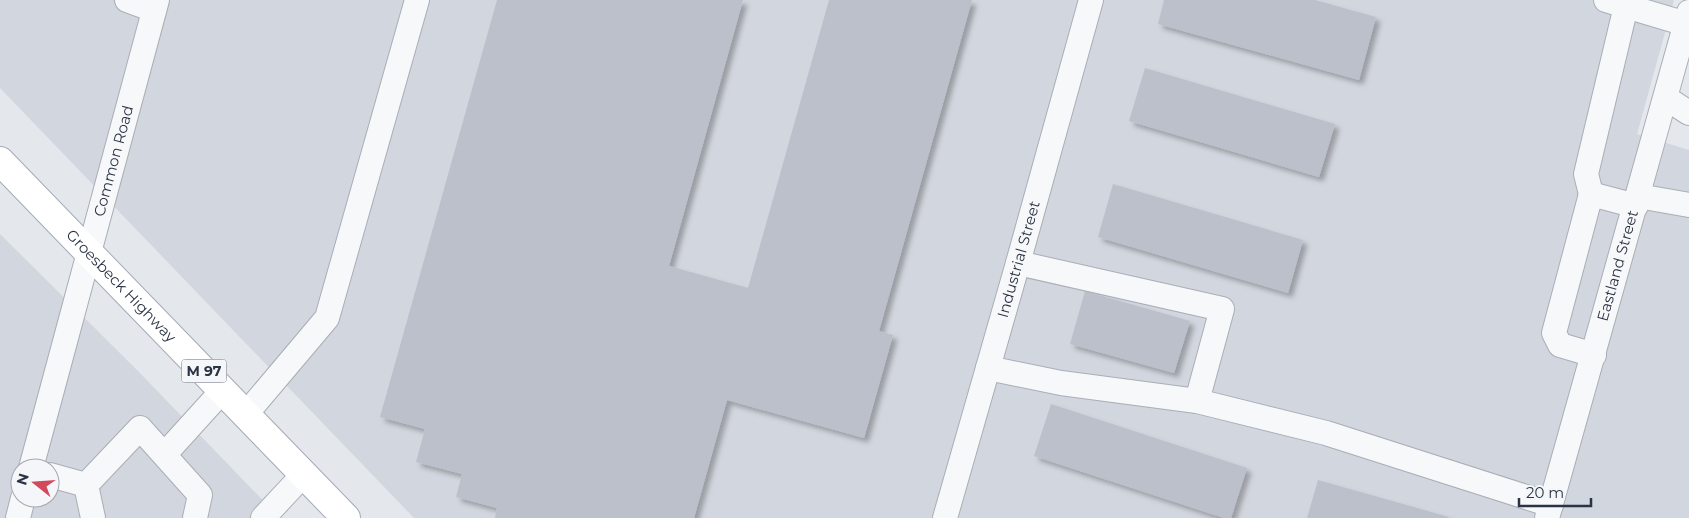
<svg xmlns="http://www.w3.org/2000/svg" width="1689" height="518" viewBox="0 0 1689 518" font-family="Montserrat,sans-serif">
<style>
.built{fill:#d2d6de;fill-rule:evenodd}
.building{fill:#bbc0ca;filter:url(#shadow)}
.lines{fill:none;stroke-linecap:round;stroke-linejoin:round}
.minor-casing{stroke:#a9aeb7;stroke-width:26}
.major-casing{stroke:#a3abb8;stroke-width:30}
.minor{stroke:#f7f8fa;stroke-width:24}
.major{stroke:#fff;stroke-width:28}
.labels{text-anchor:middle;stroke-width:5;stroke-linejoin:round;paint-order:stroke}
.shield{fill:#f4f6f9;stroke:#676e7b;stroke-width:1}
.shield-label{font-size:14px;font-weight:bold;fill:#2b3445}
.street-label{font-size:15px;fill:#2b3445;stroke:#f4f6f9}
</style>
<defs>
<filter id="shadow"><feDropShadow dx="4.5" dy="4.5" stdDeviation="2.5" flood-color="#0004"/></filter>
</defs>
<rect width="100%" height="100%" fill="#e4e7ec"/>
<g class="built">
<path d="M0,0h1674l-37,134 52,16v368h-1275l-414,-430z"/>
<path d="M0,234l138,137 142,147h-280zM20,468h30v30h-30z"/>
</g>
<g class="building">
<path d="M497,0h246l-74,266 79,22 81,-288h143l-93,331 14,4 -29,103 -137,-38 -33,118h-199l2,-10 -41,-11 6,-23 -46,-12 9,-33 -45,-12z"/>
<path d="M1164,0h151l61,17 -17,63 -201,-56z"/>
<path d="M1145,68l190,56 -16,53 -190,-56z"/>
<path d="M1113,184l190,56 -15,53 -190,-56z"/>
<path d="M1085,291l105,30 -16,52 -104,-29z"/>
<path d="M1051,404l196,64 -16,50h-7l-190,-62z"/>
<path d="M1318,480l131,37 -1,1h-141z"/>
</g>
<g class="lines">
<g class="minor-casing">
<g id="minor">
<path d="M127,0l27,10"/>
<path d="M1606,0l80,24"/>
<path d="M1666,98l23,15"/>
<path d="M1591,194l-5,-20 40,-168"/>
<path d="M1638,196l51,9"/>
<path d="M1018,263l204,46 -25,92"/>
<path d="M1594,355l-34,-10 -6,-12 37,-139 45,12"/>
<path d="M988,368l73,15 136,18 129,32 225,72"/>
<path d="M246,414l81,-96 90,-318"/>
<path d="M165,454l58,-64"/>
<path id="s1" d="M31,468l126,-468"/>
<path d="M50,475l36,10"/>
<path d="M86,485l54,-57 60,67 -5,23"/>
<path d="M86,485l7,33"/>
<path d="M18,518l5,-20"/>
<path d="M263,518l41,-44"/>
<path id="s2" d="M945,518l73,-255 73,-263"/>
<path id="s3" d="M1547,518l142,-506"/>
</g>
</g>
<g class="major-casing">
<g id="major">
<path id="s4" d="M0,161l346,357"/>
</g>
</g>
<use href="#minor" class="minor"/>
<use href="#major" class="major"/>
</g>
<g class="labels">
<rect class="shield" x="181.5" y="359.5" width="45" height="23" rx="4"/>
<g class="shield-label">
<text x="204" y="376">M 97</text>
</g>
<g class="street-label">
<text dy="5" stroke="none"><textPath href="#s1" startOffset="318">Common Road</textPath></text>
<text dy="5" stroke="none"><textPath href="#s2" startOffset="269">Industrial Street</textPath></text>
<text dy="5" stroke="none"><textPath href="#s3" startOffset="262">Eastland Street</textPath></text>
<text dy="5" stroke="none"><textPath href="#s4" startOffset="174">Groesbeck Highway</textPath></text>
</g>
</g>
<g transform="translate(35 483) rotate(287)"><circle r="24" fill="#f4f6f9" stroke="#a4a8b1"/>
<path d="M0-4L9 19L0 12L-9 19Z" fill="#d1495b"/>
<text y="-8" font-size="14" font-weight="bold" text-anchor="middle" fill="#2b3445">N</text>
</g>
<path d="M1519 498v8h72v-8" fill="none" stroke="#2b3445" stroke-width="2.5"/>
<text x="1526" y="498" font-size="15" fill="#2b3445" stroke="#f4f6f9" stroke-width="4" paint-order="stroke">20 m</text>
</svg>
